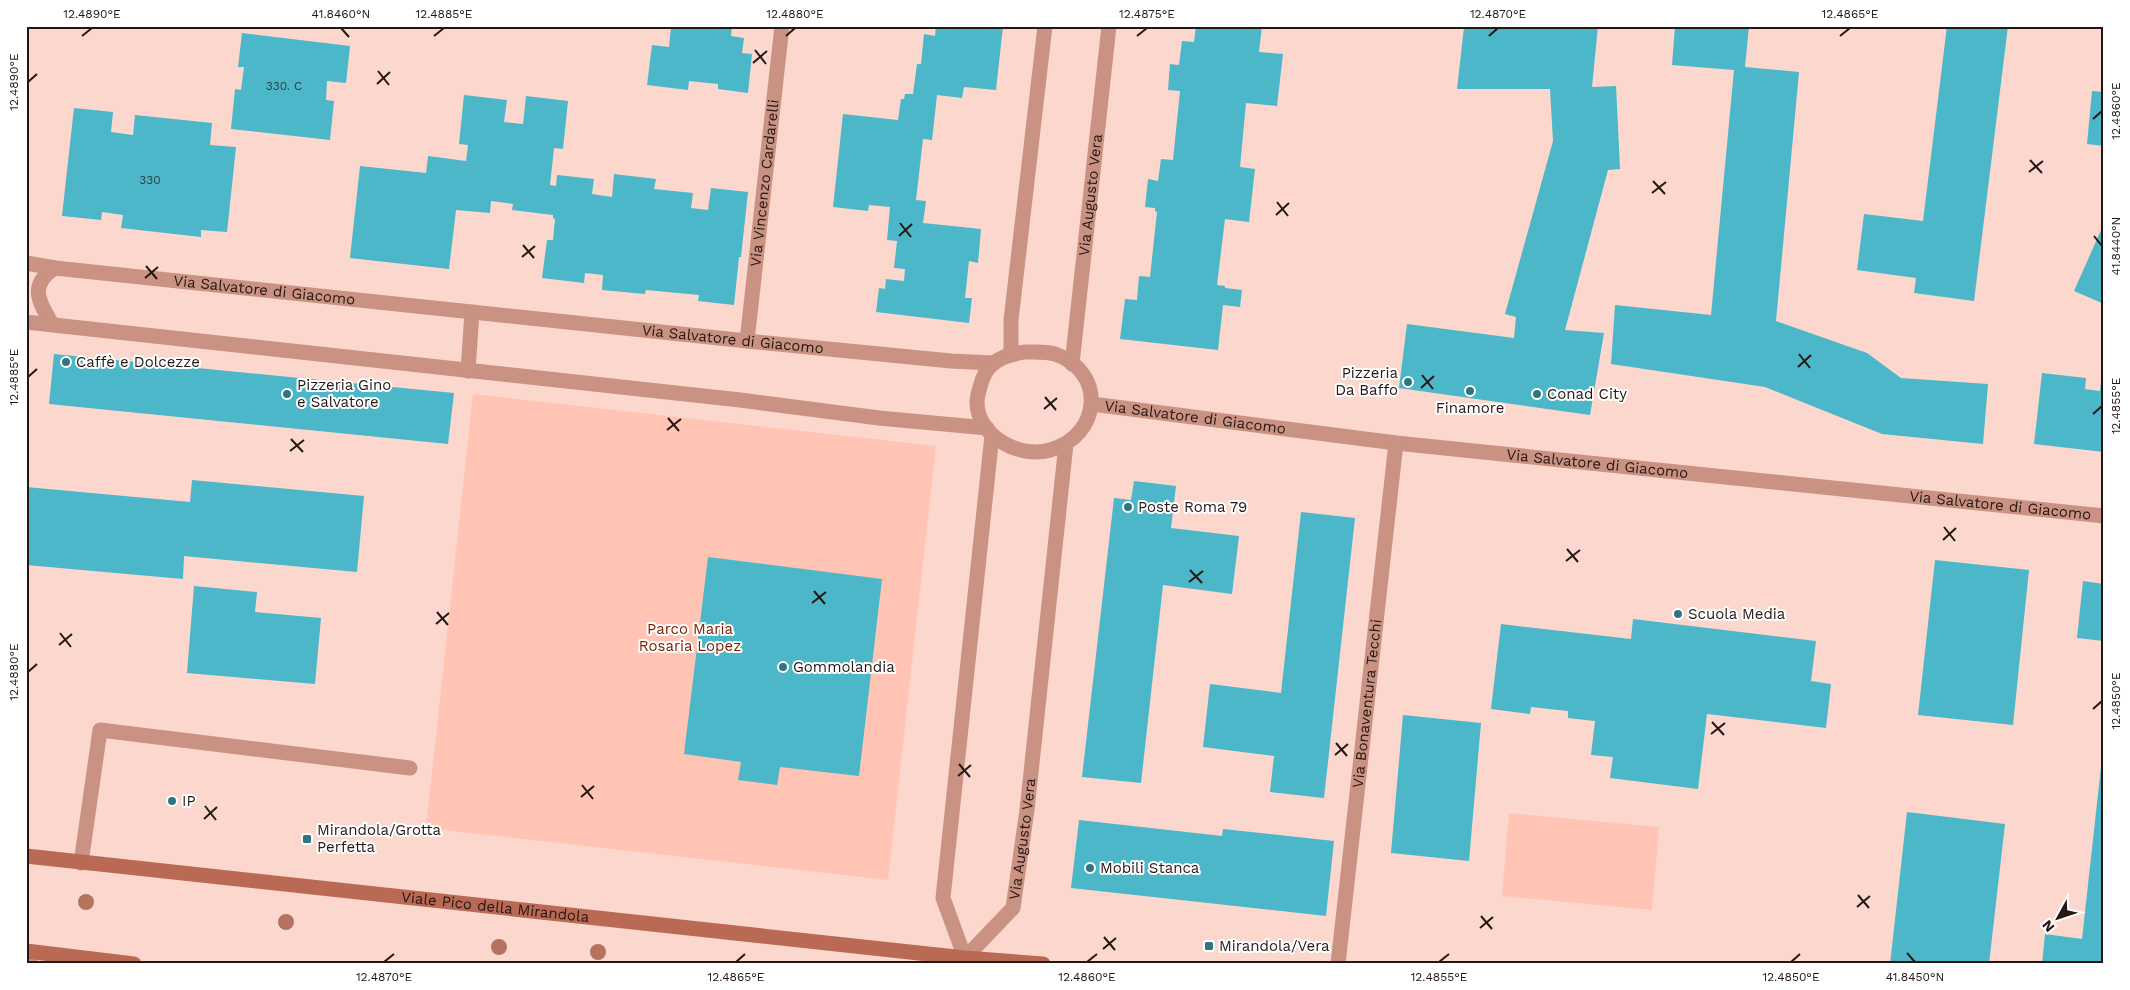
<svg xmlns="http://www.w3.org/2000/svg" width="2130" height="990" viewBox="0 0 2130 990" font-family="'Work Sans',sans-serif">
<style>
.green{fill:#ffc4b3}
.building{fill:#4bb7c9}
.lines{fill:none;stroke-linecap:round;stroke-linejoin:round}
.lane{stroke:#ca9282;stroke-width:15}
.street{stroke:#ca9282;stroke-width:15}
.secondary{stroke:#ba6954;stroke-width:15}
.tree{fill:#b5725e}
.ticks{fill:none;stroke:#241714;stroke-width:2}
.poi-dot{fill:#307682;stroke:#fff;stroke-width:2}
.labels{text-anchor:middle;stroke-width:4;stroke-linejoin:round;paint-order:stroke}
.number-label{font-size:12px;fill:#2e3f41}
.street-label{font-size:15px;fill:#241714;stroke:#fff}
.poi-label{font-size:15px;fill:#241714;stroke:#fff;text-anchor:start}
.park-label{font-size:15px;fill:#7b2003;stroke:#fff}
.neatline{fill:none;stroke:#241714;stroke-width:2}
.ticks-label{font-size:12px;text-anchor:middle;fill:#241714}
</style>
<rect width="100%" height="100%" fill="#fcd7cd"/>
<g class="green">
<path d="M473,394l463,52 -48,434 -462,-52z"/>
<path d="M1509,813l150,14 -7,83 -150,-14z"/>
</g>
<g class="building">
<path d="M664,26h68l-1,10 13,2 -2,15 10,1 -4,39 -30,-4v-5l-29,-3 -1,9 -41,-5 5,-40 17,2 2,-19z"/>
<path d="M936,26h67l-7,64 -32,-3 -2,11 -25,-3 -5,45 -9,-1 -7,61 10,1 -3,22 58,6 -3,34 -9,-2 -4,37h7l-3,25 -93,-11 3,-24 6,1 1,-10 18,2 1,-12 -11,-1 3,-27 -10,-1 3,-33 -21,-2 -1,6 -35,-4 10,-93 55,6 3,-21h3l1,-5h8l4,-30h4l3,-30 11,2z"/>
<path d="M1196,26h66l-3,26 24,2 -6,52 -31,-3 -6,64 15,2 -6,53 -24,-3 -8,66 8,1v2l17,2 -2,17 -17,-2 -5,45 -98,-11 5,-40 12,1 2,-24 11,1 7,-65 -2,-1v-3l-10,-1 3,-28 10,2 3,-22 12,1 7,-69 -12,-1 2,-26 9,1 3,-24 12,1z"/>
<path d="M1470,26h128l-6,61 24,-1 4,83 -12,1 -43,160 39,3 -14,82 -191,-27 8,-64 107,14 2,-21 -11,-3 48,-173 -3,-52h-93l7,-62 6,1z"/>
<path d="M1675,26h74l-4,41 54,5 -23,249 91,32 34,25 87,6 -5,60 -101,-10 -117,-47 -154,-23 4,-59 96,10 23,-245 -62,-5z"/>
<path d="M1947,26h61l-34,275 -60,-8 2,-15 -59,-8 7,-56 59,7z"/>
<path d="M242,33l108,13 -4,37 -19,-2 -1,19 8,1 -4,39 -99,-11 4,-40 6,1 3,-23h-6z"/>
<path d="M2092,91l12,1v54l-17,-2z"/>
<path d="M464,95l43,5 -3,22 19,2 3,-28 42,5 -5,48 -9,-1 -4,37 6,1 1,-11 37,4 -2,15 20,3 2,-23 42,5 -2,10 39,4 -2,15 17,2 3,-22 37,4 -7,65h-2l-5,48 -36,-4 1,-6 -53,-5 -1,4 -43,-4 1,-15 -18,-2 -1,10 -42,-5 5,-38h6l2,-21 -2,-1v-3l-41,-5 1,-6 -22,-3 -1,12 -34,-3 -7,59 -99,-11 10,-92 66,7 2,-17 38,5 2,-16 -9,-1z"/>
<path d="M74,108l39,4 -2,20 22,3 2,-20 77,8 -2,22 26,2 -9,85 -26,-2v7l-80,-9 2,-13 -21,-3 -1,8 -39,-4z"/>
<path d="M2102,228h2v76l-30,-13z"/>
<path d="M54,354l400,39 -6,51 -399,-40z"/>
<path d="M2102,372l2,80 -70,-8 8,-71 44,5 -1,11 15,2z"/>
<path d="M192,480l172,16 -7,76 -173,-16 -1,23 -157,-14v-78l164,15z"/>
<path d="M1134,481l42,5 -5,42 68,8 -7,58 -69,-9 -22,198 -59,-6 32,-279 17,2z"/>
<path d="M1301,512l54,6 -31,280 -54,-6 4,-36 -71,-9 7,-63 71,9z"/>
<path d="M708,557l174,22 -23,197 -79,-9 -3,18 -39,-5 3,-18 -57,-8z"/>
<path d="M1935,560l94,10 -16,155 -95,-10z"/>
<path d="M2083,581l21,3v57l-27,-3z"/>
<path d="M194,586l63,6 -2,20 66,6 -6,66 -128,-11z"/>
<path d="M1633,619l183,22 -5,40 20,3 -5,44 -119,-14 -9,75 -88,-11 3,-21 -22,-2 4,-34 -27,-3v-7l-37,-4 -1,7 -39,-5 10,-85 130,15z"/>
<path d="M1403,715l78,8 -12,138 -78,-8z"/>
<path d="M2102,758l2,206h-62l3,-30 37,5z"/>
<path d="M1907,812l98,12 -16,140h-99z"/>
<path d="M1079,820l143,16 1,-7 111,12 -8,75 -255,-28z"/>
</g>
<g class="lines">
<g class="lane">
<path d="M52,324c-13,-22 -24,-39 3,-56"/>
<path d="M81,863l19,-133 310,38"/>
<path d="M26,952l5,12"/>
</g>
<g class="street">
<path id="s1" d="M26,263l29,5 692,73 204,20 42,2"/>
<path d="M26,322l714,78 139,18 108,10"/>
<path id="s2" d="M747,341l35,-315"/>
<path d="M1024,352c11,0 21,-1 31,2 52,18 46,82 -5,96 -31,9 -73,-14 -73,-48 0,-5 2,-11 3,-15 2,-8 6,-18 13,-23 8,-8 21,-10 31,-12z"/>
<path d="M1011,355v-35l34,-294"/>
<path id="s3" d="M1072,364l37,-338"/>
<path d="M468,371l4,-59"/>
<path id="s4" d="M1092,404l304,39 708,73"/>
<path id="s5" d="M965,958l48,-50 14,-98 39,-366"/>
<path d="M964,964l1,-6 -22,-60 49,-463"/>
<path id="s6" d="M1338,964l58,-521"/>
</g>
<g class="secondary">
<path id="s7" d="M26,856l939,102 78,6"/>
<path d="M26,951l108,13"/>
</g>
</g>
<g class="tree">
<circle cx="86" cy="902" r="8"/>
<circle cx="286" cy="922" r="8"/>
<circle cx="499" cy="947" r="8"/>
<circle cx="598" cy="952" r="8"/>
</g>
<path class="ticks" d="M341,28l8,9M82,36l10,-8M434,36l10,-8M786,36l9,-8M1137,36l10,-8M1489,36l9,-8M1840,36l10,-8M755,50l11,14M753,63l14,-12M378,71l11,14M28,82l9,-8M377,84l13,-12M2093,119l9,-8M2030,160l12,13M2029,172l14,-11M1653,181l12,13M1652,193l14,-11M1277,202l11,14M1276,215l13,-12M900,223l11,14M899,236l13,-12M2094,236l8,10M523,245l11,13M522,257l13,-11M146,266l11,13M145,278l13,-11M1799,354l11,14M1798,367l13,-12M1422,375l11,14M28,377l9,-8M1421,388l13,-12M1045,397l11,13M1044,409l13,-11M2093,414l9,-8M668,418l11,13M667,430l14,-11M291,439l12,13M290,451l14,-11M1944,527l11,14M1943,540l13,-12M1567,549l11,13M1566,561l14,-11M1190,570l12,13M1189,582l14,-11M814,591l11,13M812,603l14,-11M437,612l11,13M436,624l13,-11M60,633l11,14M59,645l13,-11M28,672l9,-8M2093,709l9,-8M1712,722l12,13M1711,734l14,-11M1336,743l11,13M1335,755l13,-11M959,764l11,13M958,776l13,-11M582,785l11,14M581,797l13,-11M205,806l11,14M204,819l13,-12M1858,895l11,13M1857,907l13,-11M1481,916l11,13M1480,928l13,-11M1104,937l11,13M1103,949l13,-11M1907,953l8,9M384,962l10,-8M736,962l9,-8M1087,962l10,-8M1439,962l10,-8M1791,962l9,-8"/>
<g class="poi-dot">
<circle cx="66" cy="362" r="5"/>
<circle cx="1408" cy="382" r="5"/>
<circle cx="1470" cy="391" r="5"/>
<circle cx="287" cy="394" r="5"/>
<circle cx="1537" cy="394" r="5"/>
<circle cx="1128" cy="507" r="5"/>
<circle cx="1678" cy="614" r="5"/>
<circle cx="783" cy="667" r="5"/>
<circle cx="172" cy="801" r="5"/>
<rect x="302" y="834" width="10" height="10" rx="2.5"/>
<circle cx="1090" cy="868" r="5"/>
<rect x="1204" y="941" width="10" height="10" rx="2.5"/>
</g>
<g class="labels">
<g class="number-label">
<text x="284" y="90">330. C</text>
<text x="150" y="184">330</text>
</g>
<g class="street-label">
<text dy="5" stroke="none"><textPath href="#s2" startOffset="159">Via Vincenzo Cardarelli</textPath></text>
<text dy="5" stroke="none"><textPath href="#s3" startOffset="170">Via Augusto Vera</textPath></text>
<text dy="5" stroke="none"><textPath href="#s1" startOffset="240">Via Salvatore di Giacomo</textPath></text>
<text dy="5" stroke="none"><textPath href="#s1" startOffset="711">Via Salvatore di Giacomo</textPath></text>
<text dy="5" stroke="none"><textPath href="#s4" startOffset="104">Via Salvatore di Giacomo</textPath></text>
<text dy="5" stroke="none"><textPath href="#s4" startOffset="509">Via Salvatore di Giacomo</textPath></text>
<text dy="5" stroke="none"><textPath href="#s4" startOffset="914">Via Salvatore di Giacomo</textPath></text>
<text dy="5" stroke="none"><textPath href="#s6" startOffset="262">Via Bonaventura Tecchi</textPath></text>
<text dy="5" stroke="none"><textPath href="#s5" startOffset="139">Via Augusto Vera</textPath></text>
<text dy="5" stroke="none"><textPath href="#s7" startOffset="472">Viale Pico della Mirandola</textPath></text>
</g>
<g class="poi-label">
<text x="76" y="367">Caffè e Dolcezze</text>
<text x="1398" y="378" text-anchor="end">Pizzeria<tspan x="1398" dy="17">Da Baffo</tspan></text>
<text x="297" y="390">Pizzeria Gino<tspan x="297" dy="17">e Salvatore</tspan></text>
<text x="1547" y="399">Conad City</text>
<text x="1470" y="413" text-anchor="middle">Finamore</text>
<text x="1138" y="512">Poste Roma 79</text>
<text x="1688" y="619">Scuola Media</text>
<text x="793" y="672">Gommolandia</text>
<text x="182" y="806">IP</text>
<text x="317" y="835">Mirandola/Grotta<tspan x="317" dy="17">Perfetta</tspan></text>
<text x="1100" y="873">Mobili Stanca</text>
<text x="1219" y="951">Mirandola/Vera</text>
</g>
<g class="park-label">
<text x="690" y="634">Parco Maria<tspan x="690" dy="17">Rosaria Lopez</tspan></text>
</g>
</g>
<rect width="2130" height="990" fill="none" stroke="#ffffff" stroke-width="55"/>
<g transform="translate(2058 918) rotate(230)" stroke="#ffffff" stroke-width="4" paint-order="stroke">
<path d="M0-4L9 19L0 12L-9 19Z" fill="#241714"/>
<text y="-8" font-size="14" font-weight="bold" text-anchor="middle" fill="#241714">N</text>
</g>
<rect x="28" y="28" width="2074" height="934" class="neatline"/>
<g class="ticks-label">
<text x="92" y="18">12.4890°E</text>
<text x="341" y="18">41.8460°N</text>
<text x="444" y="18">12.4885°E</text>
<text x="795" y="18">12.4880°E</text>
<text x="1147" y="18">12.4875°E</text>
<text x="1498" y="18">12.4870°E</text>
<text x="1850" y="18">12.4865°E</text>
<text transform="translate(14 82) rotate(-90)" y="4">12.4890°E</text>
<text transform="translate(2116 111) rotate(-90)" y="4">12.4860°E</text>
<text transform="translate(2116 246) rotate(-90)" y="4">41.8440°N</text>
<text transform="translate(14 377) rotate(-90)" y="4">12.4885°E</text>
<text transform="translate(2116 406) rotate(-90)" y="4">12.4855°E</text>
<text transform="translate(14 672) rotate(-90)" y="4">12.4880°E</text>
<text transform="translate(2116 701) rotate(-90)" y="4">12.4850°E</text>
<text x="384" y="981">12.4870°E</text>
<text x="736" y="981">12.4865°E</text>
<text x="1087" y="981">12.4860°E</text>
<text x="1439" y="981">12.4855°E</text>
<text x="1791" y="981">12.4850°E</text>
<text x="1915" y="981">41.8450°N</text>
</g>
</svg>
